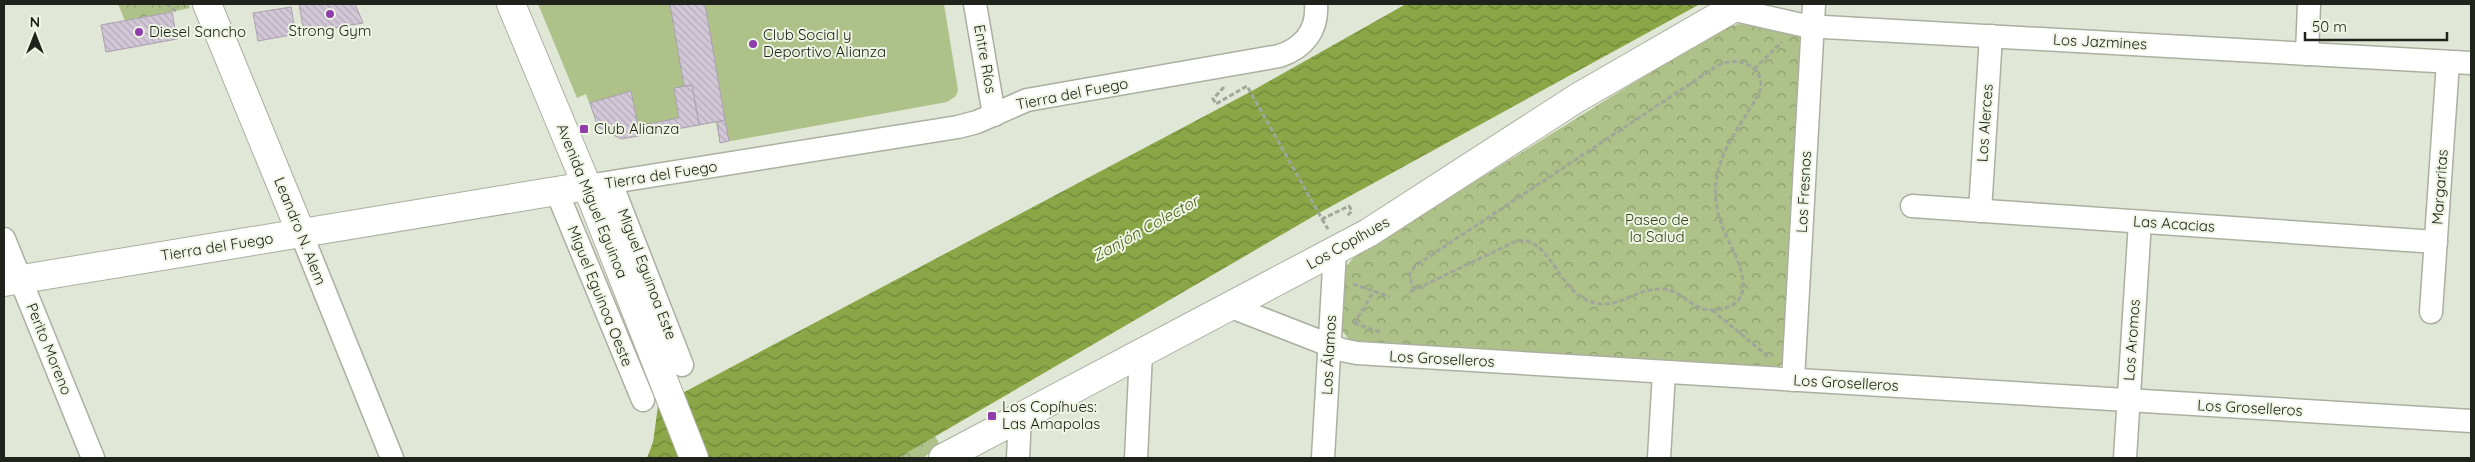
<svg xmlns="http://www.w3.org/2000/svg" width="2475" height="462" viewBox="0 0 2475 462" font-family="Quicksand,sans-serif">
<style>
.grass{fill:#aec189}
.park{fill:url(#park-crowns)}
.water{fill:url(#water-waves)}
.building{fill:url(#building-back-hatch);stroke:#aca1b0}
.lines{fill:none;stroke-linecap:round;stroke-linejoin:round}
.street-casing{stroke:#aab09f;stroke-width:25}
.secondary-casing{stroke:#aab09f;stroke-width:30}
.path{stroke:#a1a699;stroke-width:3;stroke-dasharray:5 2.5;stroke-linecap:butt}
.street{stroke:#fff;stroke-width:22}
.secondary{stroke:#fff;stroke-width:28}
.poi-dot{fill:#8f3dac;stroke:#eef5e3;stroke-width:2}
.labels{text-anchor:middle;stroke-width:4;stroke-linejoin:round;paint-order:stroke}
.poi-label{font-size:15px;fill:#20221c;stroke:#eef5e3;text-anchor:start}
.street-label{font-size:15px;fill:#20221c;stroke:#eef5e3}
.park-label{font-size:15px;fill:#354119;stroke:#eef5e3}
.water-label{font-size:16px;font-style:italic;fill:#4c5f1b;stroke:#eef5e3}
</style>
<defs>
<pattern id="park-crowns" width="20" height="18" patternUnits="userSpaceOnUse" patternTransform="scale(1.25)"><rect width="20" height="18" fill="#aec189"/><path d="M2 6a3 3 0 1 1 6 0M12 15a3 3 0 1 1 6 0" fill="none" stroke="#8d9c6f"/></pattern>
<pattern id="water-waves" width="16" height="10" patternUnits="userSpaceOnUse" patternTransform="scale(1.25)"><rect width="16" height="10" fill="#8aa646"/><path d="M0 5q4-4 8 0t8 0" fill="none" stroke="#70873a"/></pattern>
<pattern id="building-back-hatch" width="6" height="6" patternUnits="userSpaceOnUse" patternTransform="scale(1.25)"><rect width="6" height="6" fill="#d2c7d7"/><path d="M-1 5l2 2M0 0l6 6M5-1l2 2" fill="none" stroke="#b4abb8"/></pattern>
</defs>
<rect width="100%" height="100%" fill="#e1e7d6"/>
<path class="grass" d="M538,4h406l14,86 -2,6 -9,6 -227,41 -4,-21 -95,17 -23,-12 -12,-33 -9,4z"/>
<g class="park">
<path d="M118,4h70l2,4 -65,13z"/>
<path d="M1739,24l53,8 10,6 -18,324 -7,7 -405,-21 -22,-7 -10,-13 4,-59 10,-12 366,-228z"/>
<path d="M935,436l5,9 -17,13h-25z"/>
</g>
<path class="water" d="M1406,4h294l-381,209 -421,245h-251l6,-16 5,-36 592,-314z"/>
<g class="building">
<path d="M299,4h56l8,19 -59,10z"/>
<path d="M670,4h35l20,116 -26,5 -7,-40 -8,1z"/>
<path d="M291,7l5,27 -38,7 -5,-28z"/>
<path d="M172,12l5,27 -71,13 -5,-27z"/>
<path d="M692,85l7,40 -78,14 -23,-12 -8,-24 41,-12 7,35 41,-8 -5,-30z"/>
<path d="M725,120l4,21 -9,2 -3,-21z"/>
</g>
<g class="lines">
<g class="street-casing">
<g id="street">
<path d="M975,4l19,111"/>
<path d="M1731,9l75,17 665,37"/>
<path d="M2307,54l2,-50"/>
<path d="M611,183l71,182"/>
<path d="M587,186l371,-59 19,-5 50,-22 252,-44c25,-8 39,-26 37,-52"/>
<path d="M557,192l86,208"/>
<path d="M1912,206l524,36"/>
<path d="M1980,211l11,-175"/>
<path d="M301,233l91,225"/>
<path d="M4,239l89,219"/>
<path d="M1229,306l113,44 15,3 1114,68"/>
<path d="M2431,312l17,-250"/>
<path d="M1793,380l21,-376"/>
<path d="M1018,458l2,-42"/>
<path d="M1136,458l5,-105"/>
<path d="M1323,458l12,-207"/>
<path d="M1659,458l5,-86"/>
<path d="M2125,458l15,-236"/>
</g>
</g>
<g class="secondary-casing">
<g id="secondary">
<path d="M207,4l94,229"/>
<path d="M511,4l76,182 107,272"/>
<path d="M4,282l583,-96"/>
<path d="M943,458l425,-225 209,-135 163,-94"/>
</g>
</g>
<g class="path">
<path d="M166,4l10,7"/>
<path d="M1754,69l28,-27"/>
<path d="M1224,87l-11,12 3,5 31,-18 75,133 27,-13 3,5 -6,6"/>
<path d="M1322,219l6,10"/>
<path d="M1353,284l37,13"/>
<path d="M1410,292l102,-49c32,-14 44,38 68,53 34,22 49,-8 82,-7 25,1 28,26 59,20 45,-9 9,-61 1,-83 -5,-13 -8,-30 -6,-44 4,-35 29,-61 44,-91 6,-26 -24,-36 -43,-25l-302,200 -6,9 5,15"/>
<path d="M1712,310l58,48"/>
<path d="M1354,323l28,10"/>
<path d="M1354,324l20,-33"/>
</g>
<use href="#street" class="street"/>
<use href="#secondary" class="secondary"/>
</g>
<g class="poi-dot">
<circle cx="330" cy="14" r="5"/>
<circle cx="139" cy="32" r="5"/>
<circle cx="753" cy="44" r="5"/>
<rect x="579" y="124" width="10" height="10" rx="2.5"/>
<rect x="987" y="411" width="10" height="10" rx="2.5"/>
</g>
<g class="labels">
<g class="poi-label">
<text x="330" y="36" text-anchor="middle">Strong Gym</text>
<text x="149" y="37">Diesel Sancho</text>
<text x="763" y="40">Club Social y<tspan x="763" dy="17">Deportivo Alianza</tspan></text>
<text x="594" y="134">Club Alianza</text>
<text x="1002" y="412">Los Copíhues:<tspan x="1002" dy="17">Las Amapolas</tspan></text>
</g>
<g class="street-label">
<text transform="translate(2100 42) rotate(3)" y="5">Los Jazmines</text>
<text transform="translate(985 59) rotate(80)" y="5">Entre Ríos</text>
<text transform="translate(1072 94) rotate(-11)" y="5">Tierra del Fuego</text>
<text transform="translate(1985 123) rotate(-86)" y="5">Los Alerces</text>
<text transform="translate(661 175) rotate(-9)" y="5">Tierra del Fuego</text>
<text transform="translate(2440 187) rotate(-86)" y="5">Margaritas</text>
<text transform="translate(1804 192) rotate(-87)" y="5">Los Fresnos</text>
<text transform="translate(592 201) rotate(68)" y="5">Avenida Miguel Eguinoa</text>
<text transform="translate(2174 224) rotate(4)" y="5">Las Acacias</text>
<text transform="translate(300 231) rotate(68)" y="5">Leandro N. Alem</text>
<text transform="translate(1348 243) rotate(-29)" y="5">Los Copíhues</text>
<text transform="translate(217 247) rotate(-9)" y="5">Tierra del Fuego</text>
<text transform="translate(647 274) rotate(69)" y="5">Miguel Eguinoa Este</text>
<text transform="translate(600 296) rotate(68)" y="5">Miguel Eguinoa Oeste</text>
<text transform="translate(2132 340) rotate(-86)" y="5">Los Aromos</text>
<text transform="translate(49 349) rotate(68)" y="5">Perito Moreno</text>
<text transform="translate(1329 355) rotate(-87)" y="5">Los Álamos</text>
<text transform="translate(1442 359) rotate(3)" y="5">Los Groselleros</text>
<text transform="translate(1846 383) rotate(3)" y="5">Los Groselleros</text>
<text transform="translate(2250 408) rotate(3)" y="5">Los Groselleros</text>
</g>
<g class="park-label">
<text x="1657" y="225">Paseo de<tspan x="1657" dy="17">la Salud</tspan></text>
</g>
<g class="water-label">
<text transform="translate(1145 228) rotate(-29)" y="6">Zanjón Colector</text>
</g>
</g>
<rect width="2475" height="462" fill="none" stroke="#20221c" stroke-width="10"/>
<g transform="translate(35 35)" stroke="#eef5e3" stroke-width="4" paint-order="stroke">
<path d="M0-4L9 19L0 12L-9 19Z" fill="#20221c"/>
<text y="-8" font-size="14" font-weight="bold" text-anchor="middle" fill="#20221c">N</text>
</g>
<path d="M2305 32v8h142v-8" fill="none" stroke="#20221c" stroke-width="2.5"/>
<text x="2312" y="32" font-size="15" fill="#20221c" stroke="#eef5e3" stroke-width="4" paint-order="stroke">50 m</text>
</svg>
